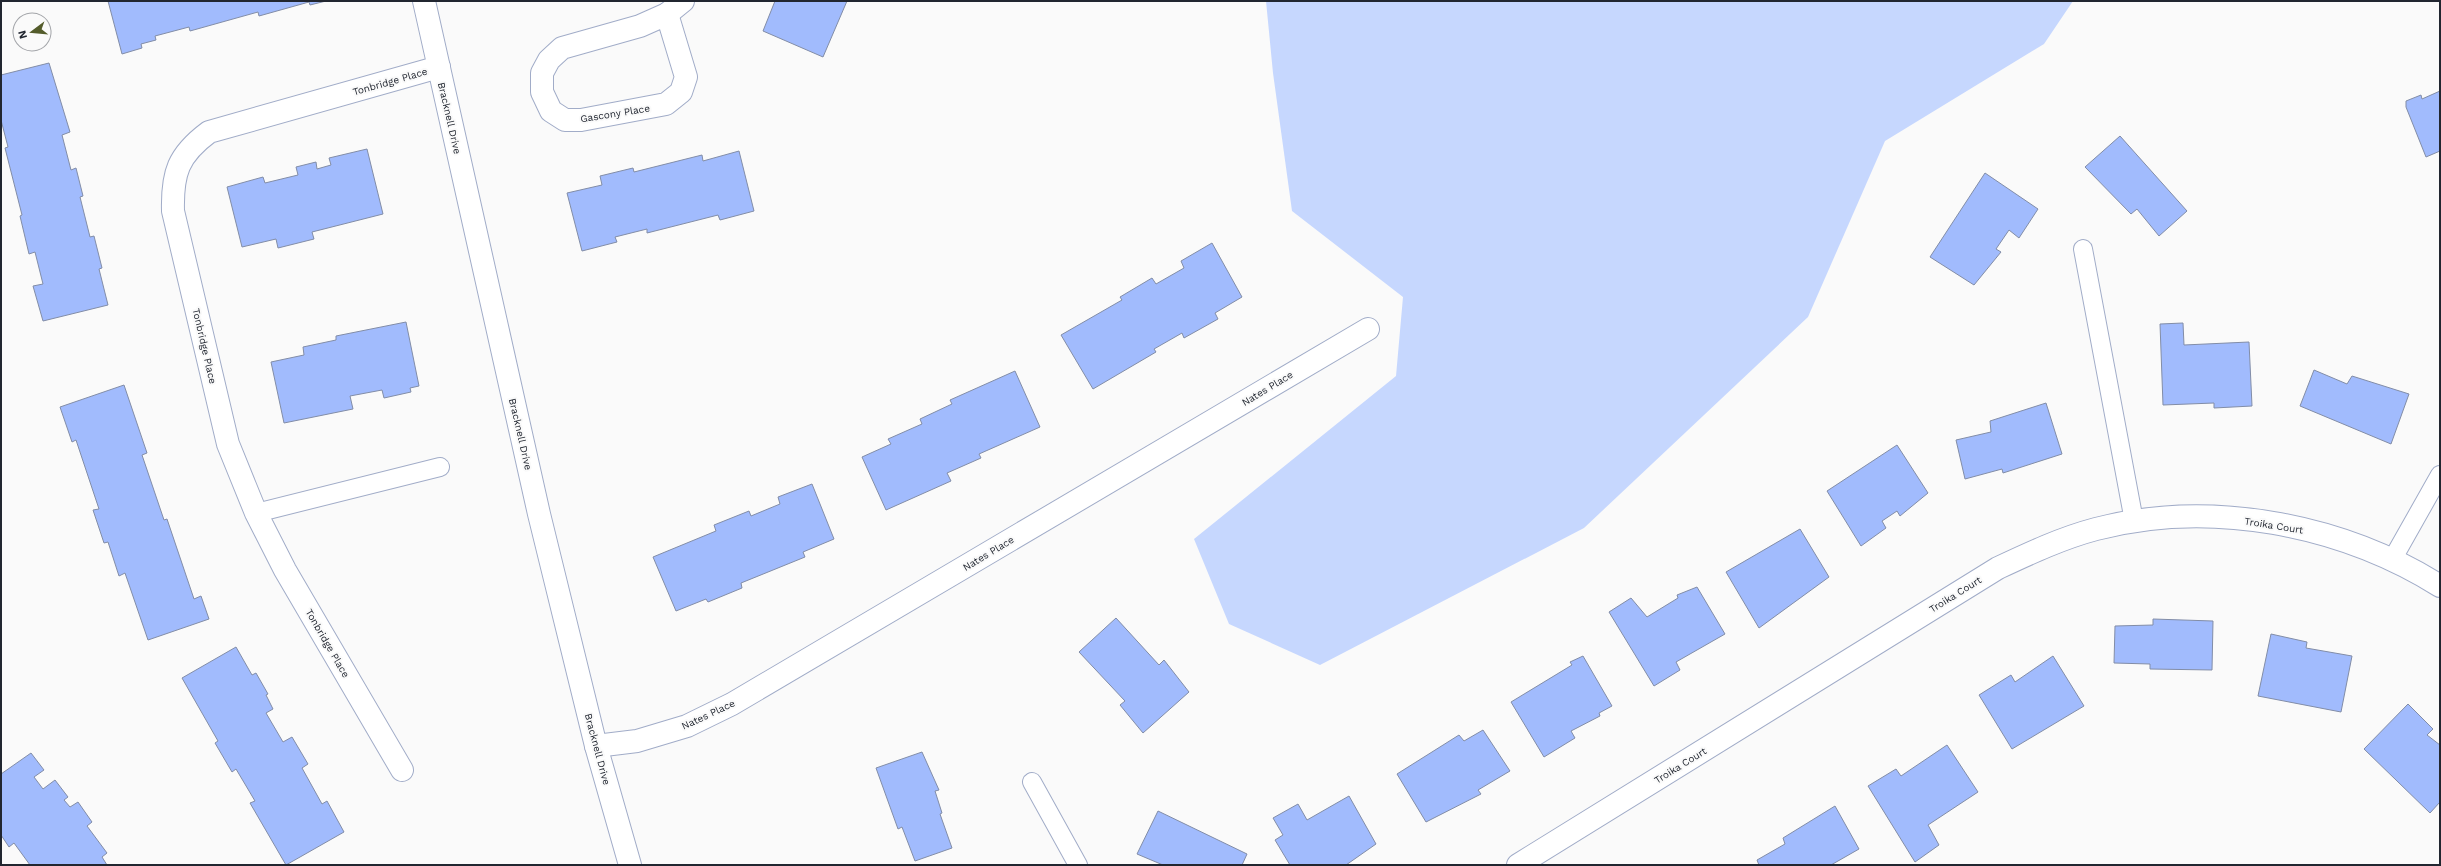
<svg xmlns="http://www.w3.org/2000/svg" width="2441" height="866" viewBox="0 0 2441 866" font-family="'Work Sans',sans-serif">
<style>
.green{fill:#c6d7fe}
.building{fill:#a1bbfd;stroke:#828da7}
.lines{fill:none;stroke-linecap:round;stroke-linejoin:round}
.service-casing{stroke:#a1acc8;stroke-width:20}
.minor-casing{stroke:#a1acc8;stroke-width:24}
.service{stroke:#fff;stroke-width:18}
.minor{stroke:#fff;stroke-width:22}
.labels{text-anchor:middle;stroke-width:4;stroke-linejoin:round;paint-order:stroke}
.street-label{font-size:10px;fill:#212630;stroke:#fafafa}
</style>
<rect width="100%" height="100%" fill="#fafafa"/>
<path class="green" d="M1266,1h807l-29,43 -159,97 -77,176 -224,211 -264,137 -91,-41 -35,-85 202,-163 7,-79 -111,-86 -19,-138z"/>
<g class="building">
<path d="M108,1h218l-16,4 -1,-3 -50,14 -1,-4 -68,19 -1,-4 -34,9 1,4 -15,4 1,4 -20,6z"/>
<path d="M775,1h72l-24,56 -60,-26z"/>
<path d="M49,63l21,69 -8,3 9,35 5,-2 7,28 -3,1 10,40 4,-1 8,32 -3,1 9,36 -65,16 -10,-35 10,-2 -8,-32 -6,2 -9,-38 2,-1 -17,-67 3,-1 -7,-27v-45z"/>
<path d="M2440,91v60l-14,6 -20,-50v-6l15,-6 1,4z"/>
<path d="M2120,136l67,75 -28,25 -22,-27 -6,5 -46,-47z"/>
<path d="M367,149l16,65 -71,18 2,7 -36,9 -2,-9 -34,8 -15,-60 36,-10 2,6 33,-8 -2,-8 20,-5 1,7 14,-4 -2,-7z"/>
<path d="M739,151l15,60 -34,9 -2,-5 -71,18v-4l-32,8 2,5 -35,9 -15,-58 35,-8 -2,-9 33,-8 1,4 68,-17 1,6z"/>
<path d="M1985,173l53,36 -19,29 -10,-8 -13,19 5,3 -27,33 -44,-28z"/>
<path d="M1212,243l30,54 -27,16 3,6 -34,19 -2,-5 -28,16 2,3 -63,37 -32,-54 61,-35 -2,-3 32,-19 4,6 28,-16 -3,-7z"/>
<path d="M406,322l13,64 -9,2 1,4 -27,6 -2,-8 -32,6 3,13 -69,14 -13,-61 33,-7 -1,-8 33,-7v-4z"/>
<path d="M2183,323l1,22 65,-3 3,64 -38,2v-5l-51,2 -3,-81z"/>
<path d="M2314,370l33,14 5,-8 57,18 -18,50 -91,-38z"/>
<path d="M1015,371l25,56 -61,27 2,4 -34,15 4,8 -65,29 -24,-53 29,-13 -3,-5 34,-15 -2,-5 32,-15 -2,-4z"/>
<path d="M124,385l23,68 -5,2 22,65 3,-1 27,80 7,-3 8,23 -61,21 -23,-67 -6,3 -11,-34 -4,1 -11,-33 6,-1 -23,-69 -4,2 -12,-35z"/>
<path d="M2046,403l16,51 -59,19 -1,-4 -37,10 -9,-39 35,-8 -1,-11z"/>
<path d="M1897,445l31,48 -28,23 -3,-5 -15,10 4,7 -25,18 -34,-55z"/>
<path d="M812,484l22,55 -31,13 2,5 -64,26 1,5 -34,14 -2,-3 -30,12 -23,-54 63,-26 -2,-6 35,-14 2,5 29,-12 -2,-7z"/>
<path d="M1800,529l29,48 -70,51 -33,-56z"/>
<path d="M1697,587l28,47 -49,28 4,8 -26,16 -45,-74 22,-14 16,19 31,-19 -1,-3z"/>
<path d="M1116,618l43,47 5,-5 25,32 -46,41 -23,-28 5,-4 -46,-49z"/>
<path d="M2153,619l60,2 -1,49 -62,-1v-5l-36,-1 1,-37 38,-1z"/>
<path d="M2271,634l36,8 -1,6 46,8 -11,56 -83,-16z"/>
<path d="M236,647l16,28 4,-2 12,21 -2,1 7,14 -7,4 17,29 9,-5 16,27 -6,4 20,36 5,-3 17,31 -58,33 -36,-62 5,-2 -19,-32 -4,3 -17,-29 3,-2 -36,-63z"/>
<path d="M1583,656l29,50 -13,7 1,3 -29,15 4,7 -31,19 -33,-55 61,-37 -2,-3z"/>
<path d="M2053,656l31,50 -72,43 -33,-54 32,-20 4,7z"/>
<path d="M2408,704l25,25 -6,6 13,10v57l-10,11 -66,-64z"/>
<path d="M1483,730l27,41 -32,19 3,4 -55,28 -29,-48 62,-39 5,6z"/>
<path d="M1947,745l31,47 -50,33 11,20 -24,17 -47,-76 28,-17 5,7z"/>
<path d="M922,752l17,38 -4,1 7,22 -2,1 12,34 -37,13 -13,-34 -4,2 -22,-61z"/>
<path d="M31,753l13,17 -10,7 9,12 12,-9 13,17 -4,3 6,7 8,-5 14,20 -5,4 20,27 -5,4 5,8h-77l-16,-22 -5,4 -8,-12v-61z"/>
<path d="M1349,796l27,48 -30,21h-56l-15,-25 8,-5 -10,-17 25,-14 9,16z"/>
<path d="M1835,806l24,43 -28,16h-72l-2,-5 28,-16 -2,-6z"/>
<path d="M1158,811l89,43 -5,11h-79l-26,-11z"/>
</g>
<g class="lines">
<g class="service-casing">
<g id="service">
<path d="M2083,249l51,272"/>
<path d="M256,513l184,-46"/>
<path d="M2392,560l48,-85"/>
<path d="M1032,782l46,83"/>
</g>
</g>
<g class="minor-casing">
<g id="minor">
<path d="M424,1l115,513 57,232 34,119"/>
<path d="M667,14l19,63 -5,15 -15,12 -85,16h-16l-14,-9 -9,-19v-19l7,-13 13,-12 78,-22z"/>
<path d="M667,14l16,-13"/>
<path d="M596,746l41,-5 50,-15 45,-22 636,-375"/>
<path d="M402,770l-117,-200 -29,-57 -28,-69 -55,-233c-1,-38 5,-56 36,-79l230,-65"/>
<path d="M1518,865l480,-297c32,-15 64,-30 98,-39 114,-30 245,-5 344,57"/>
</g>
</g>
<use href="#service" class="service"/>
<use href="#minor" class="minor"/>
</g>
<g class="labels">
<g class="street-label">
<text transform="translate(390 81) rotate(-16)" y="4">Tonbridge Place</text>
<text transform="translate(615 113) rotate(-9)" y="4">Gascony Place</text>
<text transform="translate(450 118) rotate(77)" y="4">Bracknell Drive</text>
<text transform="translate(205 346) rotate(77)" y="4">Tonbridge Place</text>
<text transform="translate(1267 388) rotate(-31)" y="4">Nates Place</text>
<text transform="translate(521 434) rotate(77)" y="4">Bracknell Drive</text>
<text transform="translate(2274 525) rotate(9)" y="4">Troika Court</text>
<text transform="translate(988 553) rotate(-31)" y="4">Nates Place</text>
<text transform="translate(1955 594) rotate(-32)" y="4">Troika Court</text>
<text transform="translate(328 643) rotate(60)" y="4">Tonbridge Place</text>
<text transform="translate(708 714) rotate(-25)" y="4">Nates Place</text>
<text transform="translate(598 749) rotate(75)" y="4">Bracknell Drive</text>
<text transform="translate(1680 765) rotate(-32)" y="4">Troika Court</text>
</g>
</g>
<rect width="2441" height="866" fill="none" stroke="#212630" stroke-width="4"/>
<g transform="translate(32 32) rotate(254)"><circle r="19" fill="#fafafa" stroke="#a3a5a9"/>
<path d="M0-3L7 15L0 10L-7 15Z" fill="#545c2b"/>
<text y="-6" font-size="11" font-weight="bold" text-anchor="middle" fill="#212630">N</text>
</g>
</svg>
